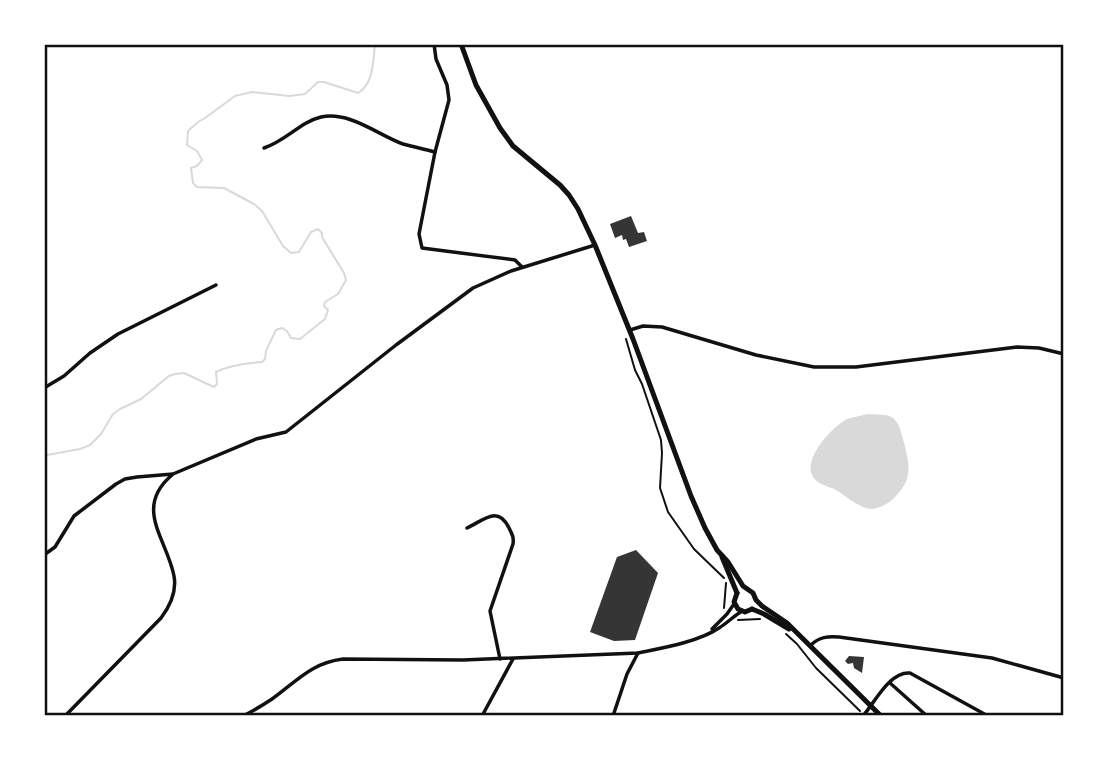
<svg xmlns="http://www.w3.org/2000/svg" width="1108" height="760" viewBox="0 0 1108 760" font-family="'Varela Round',sans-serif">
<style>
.water{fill:#d9d9d9}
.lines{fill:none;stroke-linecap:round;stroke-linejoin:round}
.stream{stroke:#d9d9d9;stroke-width:2}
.building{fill:#353535}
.path{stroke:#111;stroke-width:2}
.minor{stroke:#111;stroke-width:3.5}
.secondary{stroke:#111;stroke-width:5}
.neatline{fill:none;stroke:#111;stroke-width:2.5}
</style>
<rect width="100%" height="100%" fill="#fff"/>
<path class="water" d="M868,414c7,1 20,-1 26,5 6,5 8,17 10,24 7,26 8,39 -13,58 -6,4 -12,7 -19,8 -12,0 -27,-14 -38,-20 -7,-3 -19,-6 -22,-14 -8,-18 20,-48 35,-56 6,-2 14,-3 21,-5z"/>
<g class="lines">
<path class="stream" d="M44,460l3,-5 33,-6 10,-4 11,-11 12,-20 7,-5 21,-10 28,-23 6,-2 9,-1 30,14 3,-3 -1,-12c12,-6 32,-9 46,-10l3,-3 1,-8 10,-21 6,-2 5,3 4,7 9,1 25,-20 3,-9 -4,-4 1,-4 13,-8 8,-14 -2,-7 -22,-36v-4l-4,-4 -7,3 -12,20 -8,1 -8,-7 -21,-35 -8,-7 -30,-16 -27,-1 -4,-4 -2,-15 6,-2 5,-6 -5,-9 -10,-6 1,-14 10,-9 7,-4 30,-22 17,-4 38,4 15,-2 13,-12h6l34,11c16,-9 15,-33 17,-49"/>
</g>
<g class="building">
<path d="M631,216l7,17 6,-1 3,9 -18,6 -3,-8 -3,1 -1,-5 -7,3 -5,-14z"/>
<path d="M636,550l22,23 -23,67 -21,1 -24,-9 27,-75z"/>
<path d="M849,656l15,1 -2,16 -8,-5 -1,-5 -5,1 -3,-3z"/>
</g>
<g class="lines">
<g class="path">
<path d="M626,339l9,31 7,14 19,56 1,13 -2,35 8,24 26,37 30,29"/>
<path d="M724,608l2,-25"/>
<path d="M738,620l22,-1"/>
<path d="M786,634l11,10 19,24 44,43"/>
</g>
<g class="minor">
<path d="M434,44l2,15 11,26 2,15 -14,52 -16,82 3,14 93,12 7,7"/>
<path d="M264,148c22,-7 36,-26 57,-31 29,-6 57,18 82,27 11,3 21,5 32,8"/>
<path d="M630,330l13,-4 19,1 94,28 58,12h42l161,-20 22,1 25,6"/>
<path d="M44,388l20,-12 26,-23 28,-19 98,-49"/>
<path d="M467,528c17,-8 31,-23 42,0 3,6 5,9 4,16l-23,67 10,48"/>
<path d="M44,555l11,-8 19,-31 42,-32 9,-5 12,-2 36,-3 83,-35 30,-7 110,-87 77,-57 38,-17 84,-26"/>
<path d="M712,629l15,-15 7,-10"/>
<path d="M811,645c8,-8 17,-9 28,-8l153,21 72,20"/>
<path d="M890,683l37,33"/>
<path d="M65,716l96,-98c9,-12 16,-26 13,-42 -7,-37 -41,-68 -2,-101"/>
<path d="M243,716c10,-5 20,-11 29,-17 25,-18 39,-36 71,-40l120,1 175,-7c24,-5 60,-11 81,-25 8,-5 15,-12 23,-17"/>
<path d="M482,716l31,-57"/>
<path d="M613,716l14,-42 11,-21"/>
<path d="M863,716c12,-14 27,-45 47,-43l78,43"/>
</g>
<g class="secondary">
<path d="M461,44l15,41 24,43 13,18 47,39 9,10 9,14 17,36 38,94 58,157 14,32 12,22 11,12 15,24 10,7 3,7 6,6 25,17 94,93"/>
<path d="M722,557l15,36"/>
<path d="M737,593l-3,9 4,7 7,3 7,-3"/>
<path d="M752,609l12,5 25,15"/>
</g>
</g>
<rect width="1108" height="760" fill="none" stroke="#ffffff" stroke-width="91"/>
<rect x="46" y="46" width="1016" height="668" class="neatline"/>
</svg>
